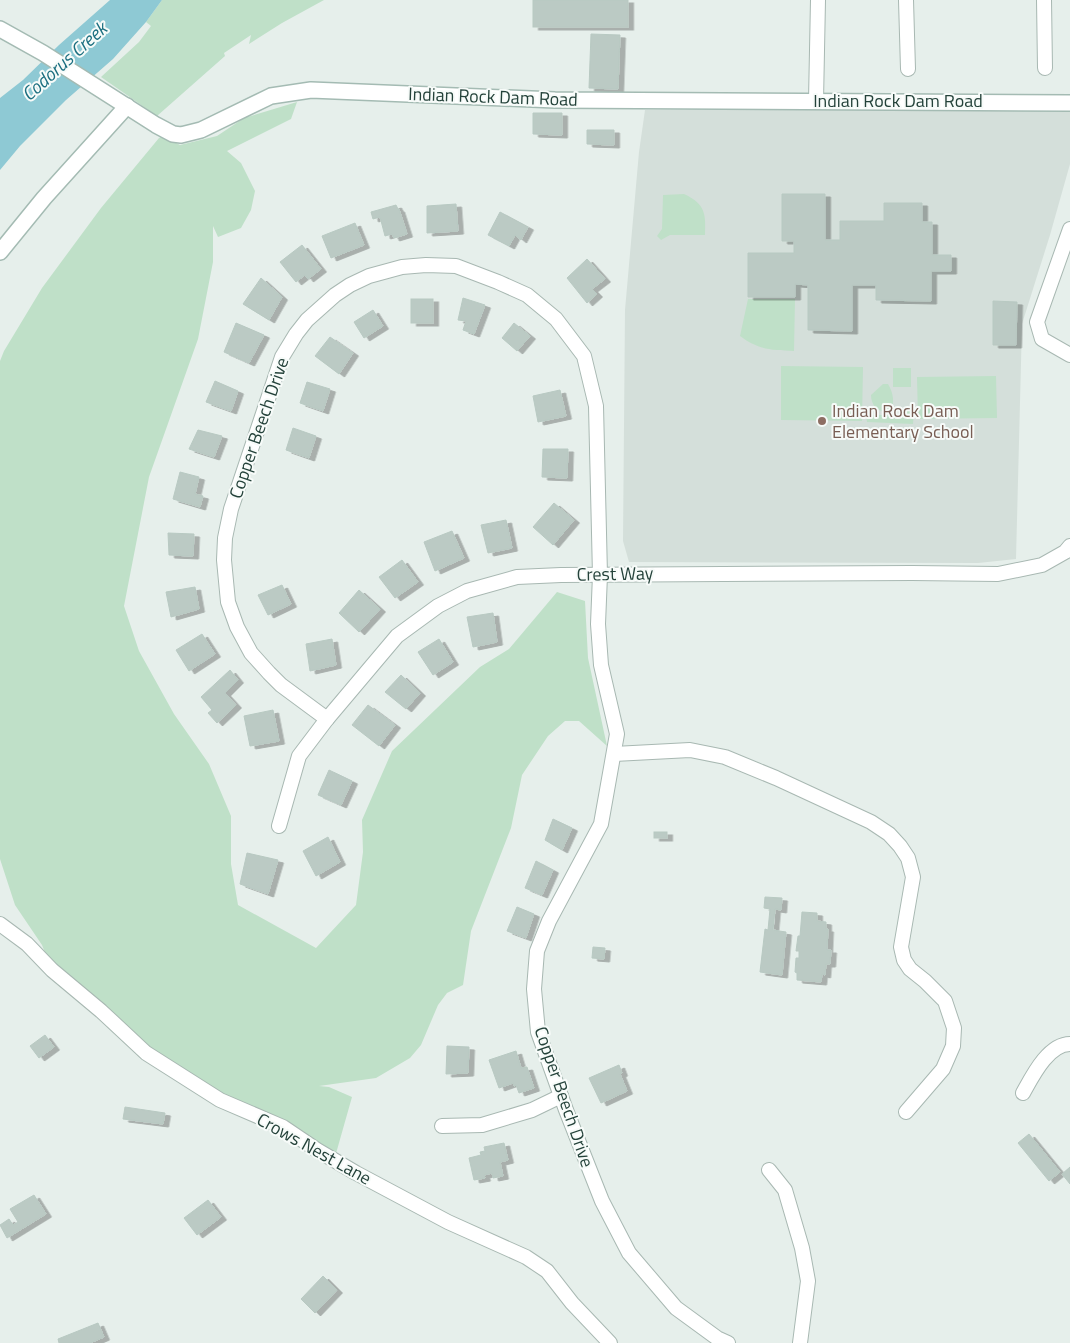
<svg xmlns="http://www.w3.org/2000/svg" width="1070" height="1343" viewBox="0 0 1070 1343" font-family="'Titillium Web',sans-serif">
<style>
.built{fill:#d4dfda}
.green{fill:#bfe0c8}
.water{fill:#8ec9d4}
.building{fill:#bbcac4;stroke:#b8c9c2;filter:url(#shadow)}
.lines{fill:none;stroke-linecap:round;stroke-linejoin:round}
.street-casing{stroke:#a8b8b2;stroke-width:16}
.secondary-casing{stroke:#a4bbb3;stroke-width:18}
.street{stroke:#fff;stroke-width:14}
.secondary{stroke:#fff;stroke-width:15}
.education-dot{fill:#8d6e63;stroke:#f7fbf9;stroke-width:2}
.labels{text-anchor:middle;stroke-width:4;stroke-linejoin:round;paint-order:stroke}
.street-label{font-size:18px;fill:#24423a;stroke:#f7fbf9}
.education-label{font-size:18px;fill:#785e54;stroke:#f7fbf9;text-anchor:start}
.water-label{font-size:19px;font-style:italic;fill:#1c6f80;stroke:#f7fbf9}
</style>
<defs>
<filter id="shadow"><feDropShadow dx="5.5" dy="3" stdDeviation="0" flood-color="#0004"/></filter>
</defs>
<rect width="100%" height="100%" fill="#e6efeb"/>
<path class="built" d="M799,108l271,3v53l-20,71 -28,89 -6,235 -38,4 -349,-1 -6,-21 2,-231 14,-158 6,-42z"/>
<g class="green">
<path d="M162,0h162l-42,23 -33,21 2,-9 -27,18 1,3 -68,60 -56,-39 38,-35 12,-16 -5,-4z"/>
<path d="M297,102l-6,17 -64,32 14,12 14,28 -4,19 -10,18 -23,9 -5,-11v36l-15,77 -49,138 -25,129 15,45 35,63 35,50 22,52v48l7,41 78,43 40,-43 7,-53 -1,-32 30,-69 88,-84 29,-18 48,-57 28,9 3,57 19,88 -28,-25h-14l-17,15 -26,39 -11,53 -40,103 -8,54 -16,8 -9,12 -17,40 -11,13 -34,20 -57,8 10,1 23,10 -17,60 -115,-57 -119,-89 -49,-41 -10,-25 -27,-40 -15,-46v-498l4,-10 38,-63 59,-80 58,-70 4,-2 17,9 37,-9 27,-18z"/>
<path d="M684,194c21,10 22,19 21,41h-35l-9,5 -4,-4 5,-7 1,-34z"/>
<path d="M748,299h47l-1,52c-23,-1 -35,-1 -54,-15z"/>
<path d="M781,366l82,1 -1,54 -81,-1z"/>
<rect x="893" y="368" width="18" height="19"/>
<path d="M996,376l1,42 -79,1 -1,-42z"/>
<path d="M883,384h5c5,8 8,21 1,28 -10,1 -18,-6 -18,-17z"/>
<path d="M903,410l11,1 -1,13 -46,-2 -1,-7h33z"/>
</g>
<path class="water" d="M110,0h52l-16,22 -33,37 -47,41 -46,46 -20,24v-72l23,-18 36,-35z"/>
<g class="building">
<rect x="533" y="0" width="95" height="27"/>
<path d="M591,34l29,1 -2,54 -29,-1z"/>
<path d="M533,113h29v22l-29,-1z"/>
<path d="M587,130h27v15l-27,-1z"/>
<path d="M782,194h43v46h15v-19h44v-18h38v19h10v33h19v16h-20v30l-55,-1v-15h-24v46l-44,-1v-45l-13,-1v13h-47v-44h46v-12h-12z"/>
<path d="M456,204l2,27 -31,2v-27z"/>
<path d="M396,205l2,4h1l8,25 -13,4 -2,-4 -7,2 -5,-19 -7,2 -2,-7z"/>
<path d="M500,212l28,15 -7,13 -6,-5 -6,11 -21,-11z"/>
<path d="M355,223l9,22 -33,13 -9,-22z"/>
<path d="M302,245l19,24 -13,10 -3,-4 -9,7 -16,-20z"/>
<path d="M587,259l18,20 -13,10 5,5 -10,9 -20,-25z"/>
<path d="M261,278l21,19 -13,23 -26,-16z"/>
<path d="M463,298l22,7 -11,29 -11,-4 3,-9 -8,-1z"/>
<rect x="411" y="299" width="22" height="24"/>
<path d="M993,301l24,1 -1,43h-23z"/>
<path d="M373,310l10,16 -19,12 -10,-16z"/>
<path d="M236,323l28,12 -15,28 -25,-11z"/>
<path d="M514,323l16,13 -13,15 -15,-13z"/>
<path d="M330,337l23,16 -14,21 -24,-18z"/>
<path d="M215,381l23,10 -7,20 -25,-9z"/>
<path d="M307,382l23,7 -7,22 -23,-8z"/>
<path d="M560,390l6,26 -28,6 -5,-26z"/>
<path d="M293,428l23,8 -7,22 -23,-8z"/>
<path d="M198,430l24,6 -8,21 -25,-8z"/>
<path d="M543,449h25l-1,29 -25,-1z"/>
<path d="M180,472l19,5 -4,17 8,2 -3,11 -27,-8z"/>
<path d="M554,503l20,17 -21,25 -20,-18z"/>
<path d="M506,520l6,28 -24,5 -7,-28z"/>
<path d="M452,531l12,27 -29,13 -11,-29z"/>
<path d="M168,533l26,1 -1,22 -24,-1z"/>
<path d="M402,560l16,22 -23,16 -16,-21z"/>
<path d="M282,585l9,19 -23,11 -10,-20z"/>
<path d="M195,587l4,22 -28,8 -5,-25z"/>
<path d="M359,590l21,19 -21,23 -20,-19z"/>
<path d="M493,613l4,29 -24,5 -6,-30z"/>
<path d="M202,634l13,20 -26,17 -13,-21z"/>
<path d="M332,639l4,26 -26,6 -4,-27z"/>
<path d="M439,639l14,23 -20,13 -15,-23z"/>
<path d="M230,670l8,10 -13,13 11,12 -19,18 -9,-10 4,-3 -11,-13z"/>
<path d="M401,675l19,18 -14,16 -21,-17z"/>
<path d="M368,705l27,20 -16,21 -27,-21z"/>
<path d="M273,710l6,31 -29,5 -6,-30z"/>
<path d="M329,770l23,11 -11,24 -23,-10z"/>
<path d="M553,819l19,9 -10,22 -17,-10z"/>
<rect x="654" y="832" width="13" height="6"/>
<path d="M328,837l12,25 -24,14 -13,-25z"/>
<path d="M247,853l31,7 -10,34 -28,-10z"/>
<path d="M536,861l17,9 -11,25 -17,-7z"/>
<path d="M765,897l17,1 -1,12 -6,-1 -2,21 13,2 -4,43 -22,-3 5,-43 3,1 2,-21 -6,-1z"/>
<path d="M517,907l17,7 -8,24 -19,-7z"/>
<path d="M802,912l15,1v8l9,1v7h2l-1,21h4l-1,14h-4l-1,11 -3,-1 -1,8 -24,-2v-7l-2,-1 1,-14h3v-7h-3l2,-15h2z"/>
<path d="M593,947l12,1 -1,11 -12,-1z"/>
<path d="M45,1035l9,12 -15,11 -9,-12z"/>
<path d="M447,1046l22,1 -1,26 -22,1z"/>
<path d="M516,1051l5,17 6,-1 7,21 -15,5 -3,-8 -2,1 -1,-3 -14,5 -10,-28z"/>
<path d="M619,1065l3,8 -2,1 7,17 -26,12 -12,-25z"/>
<path d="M125,1107l40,6 -2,11 -40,-5z"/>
<path d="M1029,1134l31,38 -11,9 -31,-38z"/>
<path d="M504,1143l4,17 -8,2 3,14 -10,2 -1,-5 -8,2 1,3 -11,2 -5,-22 12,-3 -1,-3 5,-1 -1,-4z"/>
<path d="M1070,1167v17l-8,-10z"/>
<path d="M34,1195l12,19 -39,24 -7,-13 9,-6 4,6 5,-3 -8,-13z"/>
<path d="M208,1200l13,17 -24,18 -13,-17z"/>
<path d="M323,1276l14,14 -22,23 -14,-14z"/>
<path d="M98,1323l6,14 -14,6h-31l-1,-4z"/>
</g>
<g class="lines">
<g class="street-casing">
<g id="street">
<path d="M906,0l2,69"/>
<path d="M1044,0l1,68"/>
<path d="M816,101l2,-101"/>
<path d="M1070,229l-33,93 5,17 28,16"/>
<path d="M327,719l-46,-34 -12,-12 -18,-20 -14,-26 -9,-25 -4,-42 1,-22 6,-29 51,-152 14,-23 11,-14 28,-25 15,-10 19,-9 33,-9 24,-2 30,1 42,16 29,13 29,24 28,37 12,50 4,169 -2,49 3,41 16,69 -16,90 -52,97 -12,30 -3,38 4,43 28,78 36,91 27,52 47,55 41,30 11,5"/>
<path d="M614,754l76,-4 35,7 51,21 95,44 18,12 11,12 8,12 5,19 -12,70 3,13 6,9 15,12 20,20 9,27 -1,18 -10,23 -37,43"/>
<path d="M279,826l20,-70 28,-37 70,-83 41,-30 29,-15 50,-14 44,-2 351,-2 86,1 44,-9 23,-13 5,-6"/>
<path d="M0,924l27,20 25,26 49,41 45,42 74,47 63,27 34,23 39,23 92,49 78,35 21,14 25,32 38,40"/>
<path d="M1023,1093c9,-16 25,-49 47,-49"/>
<path d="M442,1126l40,-1 50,-15 29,-14"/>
<path d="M769,1170l16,20 17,58 6,33 -8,62"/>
</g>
</g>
<g class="secondary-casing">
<g id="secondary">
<path d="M0,29l43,24 113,72 17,9 8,1 20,-5 70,-34 40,-6 244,10 515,3"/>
<path d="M0,252l44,-54 83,-92"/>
</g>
</g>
<use href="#street" class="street"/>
<use href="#secondary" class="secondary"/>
</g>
<circle class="education-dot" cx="822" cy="421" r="5"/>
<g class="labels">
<g class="street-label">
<text transform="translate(493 97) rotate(2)" y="6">Indian Rock Dam Road</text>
<text x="898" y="107">Indian Rock Dam Road</text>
<text transform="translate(259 428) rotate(-71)" y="6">Copper Beech Drive</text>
<text transform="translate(615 574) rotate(-1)" y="6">Crest Way</text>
<text transform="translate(564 1097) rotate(71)" y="6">Copper Beech Drive</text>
<text transform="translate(314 1149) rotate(29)" y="6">Crows Nest Lane</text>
</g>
<g class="education-label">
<text x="832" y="417">Indian Rock Dam<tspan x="832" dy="21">Elementary School</tspan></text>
</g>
<g class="water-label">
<text transform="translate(64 61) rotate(-42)" y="7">Codorus Creek</text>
</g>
</g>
</svg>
